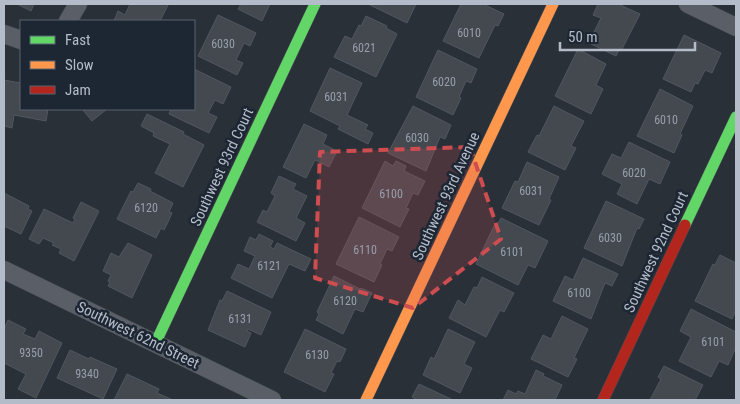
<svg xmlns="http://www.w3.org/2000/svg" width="740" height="404" viewBox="0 0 740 404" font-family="'Roboto Condensed',sans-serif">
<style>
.building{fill:#444950;stroke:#52575f}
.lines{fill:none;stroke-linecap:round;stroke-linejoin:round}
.street-casing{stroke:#484c53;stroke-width:19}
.fast-casing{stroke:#484c53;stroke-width:12}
.slow-casing{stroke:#484c53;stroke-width:12}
.jam-casing{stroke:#484c53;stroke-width:12}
.street{stroke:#5a5e66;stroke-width:18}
.fast{stroke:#63d668;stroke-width:11}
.slow{stroke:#ff974d;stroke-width:11}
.jam{stroke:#b3261e;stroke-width:11}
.marked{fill:#ce4d50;fill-opacity:0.2;stroke:#ce4d50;stroke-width:4;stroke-dasharray:10 6;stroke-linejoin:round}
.labels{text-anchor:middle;stroke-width:5;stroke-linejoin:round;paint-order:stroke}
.number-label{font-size:12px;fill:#989fab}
.street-label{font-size:15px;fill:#b4bcc9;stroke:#1d2633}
</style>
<rect width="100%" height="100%" fill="#2a3038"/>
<g class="building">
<path d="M17,4h17l-3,7z"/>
<path d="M130,4h35l3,1 -8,16h-46l4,-10 7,4z"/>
<path d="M241,4h29l-8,17 -24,-12z"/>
<path d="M368,4h48l-9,19z"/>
<path d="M461,4h22l21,10 -6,12 -3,-1 -16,33 -36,-17z"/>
<path d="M598,4h20l22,10 -19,37 -2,-1 -3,6 -25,-12 5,-9 -3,-1 8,-16 -8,-3z"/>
<path d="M218,15l38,18 -6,13 -6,-3 -8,17 7,3 -6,12 -39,-19z"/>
<path d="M366,16l21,10 -1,2 11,6 -21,43 -42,-20 11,-21 7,3 7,-14 2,1z"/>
<path d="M684,35l37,18 -9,20 -7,-3 -7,14 -3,-1 -4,9 -28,-13z"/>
<path d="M578,49l28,15 -10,21 7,4 -12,25 -36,-18z"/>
<path d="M438,50l39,19 -6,14 -5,-2 -7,16 2,1 -8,17 -37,-18z"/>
<path d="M330,68l32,15 -15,32 21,10 -3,4 8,4 -5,11 -30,-15 2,-3 -30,-15z"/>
<path d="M194,69l37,18 -8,17 -8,-4 -7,13 9,4 -8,16 -40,-19 2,-5h23z"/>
<path d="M4,80l17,3v26h27l-2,12 -32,-6 -2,13 -8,-2z"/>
<path d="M660,89l33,17 -13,28 2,1 -8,18 -37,-17z"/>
<path d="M413,106l38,19 -6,14 -5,-2 -14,34 -38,-18z"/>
<path d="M554,106l30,15 -13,25 5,2 -11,22 -37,-18 9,-17 2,1z"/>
<path d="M82,109h25l-15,12z"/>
<path d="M147,114l37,18 -1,2 21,11 -21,42 -28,-14 15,-29 -17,-8 1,-3 -13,-7z"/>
<path d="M304,124l23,11 -4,9 14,7 -8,16 -14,-7 -9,18 -23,-11z"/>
<path d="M629,142l41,20 -10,22 -11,-5 -12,25 -20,-10 5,-10 -20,-10 10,-20 9,4z"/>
<path d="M385,161l8,5 3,-5 10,5 -2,5 21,10 -7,14 -5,-2 -7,15 3,1 -9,18 -38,-19z"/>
<path d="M527,162l32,15 -10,22 2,1 -12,25 -37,-17 13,-27 3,1z"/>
<path d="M279,176l17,8 -3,5 14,7 -11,22 9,5 -9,18 -39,-19 6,-12 4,2 8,-16 -4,-3z"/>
<path d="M138,183l13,6 -1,2 23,12 -4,9 3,1 -4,9 -4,8 -3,-2 -5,10 -39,-19 14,-28 2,1z"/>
<path d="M4,193l25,13 -1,3 4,2 -11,23 -17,-8z"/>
<path d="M606,201l38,18 -5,10 -2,-1 -15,38 -38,-18z"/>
<path d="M81,202l18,9 -25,50 -15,-8 2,-4 -9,-4 2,-2 -11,-5 -4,6 -10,-5 15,-30 29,14 2,-4 -2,-1z"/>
<path d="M359,217l40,20 -7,14 -5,-2 -7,15 2,1 -8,17 -38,-18z"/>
<path d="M501,218l47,23 -13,27 -7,-3 -10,20 -42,-21 18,-38 2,1z"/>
<path d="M259,234l14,7 -3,6 4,2 3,-6 34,16 -6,12 -16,-7 -17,34 -41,-20 7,-14 11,5 6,-13 -11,-5 6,-14 6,3z"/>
<path d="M128,243l24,12 -20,43 -24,-12 2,-4 -2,-1 3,-6 -8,-4 8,-18 8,4z"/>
<path d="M720,255l16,8v47l-4,9 -37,-18 18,-37 2,1z"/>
<path d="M583,258l35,16 -6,12 -7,-3 -14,36 -38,-18 12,-25 8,4z"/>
<path d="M334,276l26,13 1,-1 11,5 -9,19 -8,-3 -12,25 -27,-14 3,-6 -2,-2z"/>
<path d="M482,277l32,16 -10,19 -4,-2 -14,27 -37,-19 9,-18 7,5 9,-18 3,1z"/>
<path d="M227,291l44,21 -10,23 -13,-6 -1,2 4,2 -6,14 -37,-17 12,-30 2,1z"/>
<path d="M691,309l45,23v15l-8,18 -9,-4 -8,16 -32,-16 12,-24 -11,-6z"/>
<path d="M562,316l26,13 -14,29 3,1 -9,18 -37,-18 12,-24 8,4z"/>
<path d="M8,320l18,9 -3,5 12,5 4,-8 23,12 -26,55 -18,-9 8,-15 -22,-11v-34z"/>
<path d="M305,329l41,20 -6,13 -3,-1 -6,12 3,1 -9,18 -41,-20z"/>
<path d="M448,329l27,13 -11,22 8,4 -12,25 -37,-18 8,-18 3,2z"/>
<path d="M70,350l19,9 1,-2 27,12 -14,30 -46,-21z"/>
<path d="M664,366l39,19 -8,15h-45l11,-21 -3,-2z"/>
<path d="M536,370l8,4 -1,2 19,9 -7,15h-52l5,-10 8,4 2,-3 7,3z"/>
<path d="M127,374l32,15 -2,4 16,7h-59z"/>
<path d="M419,384l32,15 -1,1h-32l-6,-3z"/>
</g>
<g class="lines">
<g class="street-casing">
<g id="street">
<path d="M688,4l48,23"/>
<path d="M68,21l10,-17"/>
<path d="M4,34l17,6"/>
<path d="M4,270l268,130"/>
</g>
</g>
<g class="fast-casing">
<g id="fast">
<path d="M685,225l51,-108"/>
<path d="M155,344l160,-340"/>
</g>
</g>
<g class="slow-casing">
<path id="slow" d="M366,400l187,-396"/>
</g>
<g class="jam-casing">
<path id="jam" d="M603,400l82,-175"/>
</g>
<use href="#street" class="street"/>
<use href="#fast" class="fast"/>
<use href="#slow" class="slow"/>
<use href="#jam" class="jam"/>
</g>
<path class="marked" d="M470,147l31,92 -88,69 -98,-30 5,-126z"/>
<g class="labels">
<g class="number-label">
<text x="469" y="37">6010</text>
<text x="223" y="48">6030</text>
<text x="364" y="52">6021</text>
<text x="444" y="86">6020</text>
<text x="336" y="101">6031</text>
<text x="666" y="124">6010</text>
<text x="417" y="142">6030</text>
<text x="634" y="177">6020</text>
<text x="531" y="195">6031</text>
<text x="391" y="198">6100</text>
<text x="146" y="212">6120</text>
<text x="610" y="242">6030</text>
<text x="365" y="254">6110</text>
<text x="512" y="256">6101</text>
<text x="269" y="270">6121</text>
<text x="579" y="297">6100</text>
<text x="345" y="305">6120</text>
<text x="240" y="323">6131</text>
<text x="713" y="346">6101</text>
<text x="31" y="357">9350</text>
<text x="317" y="359">6130</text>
<text x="87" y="378">9340</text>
</g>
<g class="street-label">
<text transform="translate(222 167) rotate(-65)" y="5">Southwest 93rd Court</text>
<text transform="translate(446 196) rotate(-65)" y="5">Southwest 93rd Avenue</text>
<text transform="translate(656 252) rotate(-65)" y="5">Southwest 92nd Court</text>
<text transform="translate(138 335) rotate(26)" y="5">Southwest 62nd Street</text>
</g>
</g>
<rect width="740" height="404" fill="none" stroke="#b4bcc9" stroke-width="10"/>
<rect x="20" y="20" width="175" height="90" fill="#1d2633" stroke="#59626f"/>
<rect x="30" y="36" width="25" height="8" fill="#63d668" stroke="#59626f"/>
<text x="65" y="45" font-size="15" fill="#b4bcc9">Fast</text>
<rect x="30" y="61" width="25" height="8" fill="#ff974d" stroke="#59626f"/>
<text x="65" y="70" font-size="15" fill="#b4bcc9">Slow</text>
<rect x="30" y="86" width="25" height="8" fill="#b3261e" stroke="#59626f"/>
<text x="65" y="95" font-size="15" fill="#b4bcc9">Jam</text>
<path d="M560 42v8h135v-8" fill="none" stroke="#b4bcc9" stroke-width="2.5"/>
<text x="568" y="42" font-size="15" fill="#b4bcc9" stroke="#1d2633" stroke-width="4" paint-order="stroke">50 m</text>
</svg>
